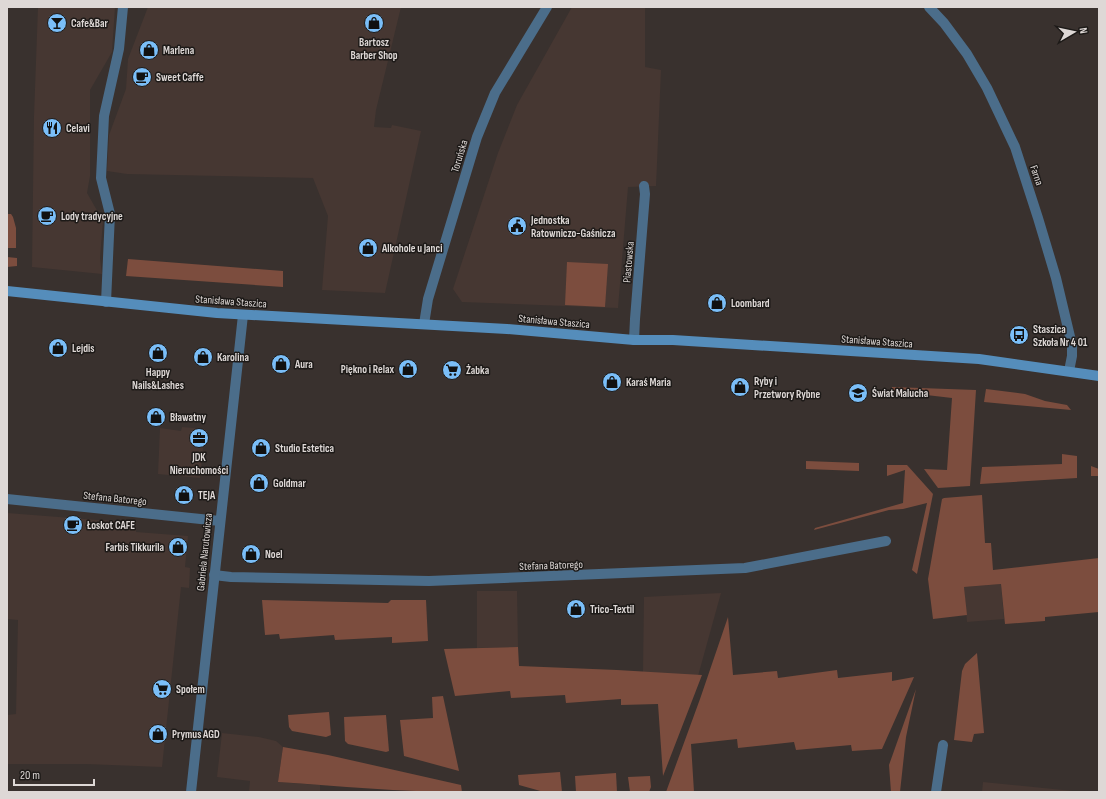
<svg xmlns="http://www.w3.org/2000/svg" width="1106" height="799" viewBox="0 0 1106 799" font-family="'Sofia Sans Condensed',sans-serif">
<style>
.built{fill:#463732}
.green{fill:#7c4d3e}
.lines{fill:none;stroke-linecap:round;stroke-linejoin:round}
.street{stroke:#4b6d8a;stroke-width:10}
.secondary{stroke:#558dbb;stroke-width:10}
.labels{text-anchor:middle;stroke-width:3;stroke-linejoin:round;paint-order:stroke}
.poi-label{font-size:11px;font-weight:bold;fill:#ded8d6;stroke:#1d1a18;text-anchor:start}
.street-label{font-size:11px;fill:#ded8d6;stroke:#1d1a18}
</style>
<rect width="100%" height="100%" fill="#39312e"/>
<g class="built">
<path d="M38,7h77l-3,45 -22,38v86l-3,17 16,28 -3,37 2,16 -70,-7 2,-151z"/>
<path d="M148,7h253l-25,103 -2,17 17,1 1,-3 29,6 -36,162 -63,-3 6,-74 -15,-38 -186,-4 -20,-3 2,-36 17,-46 2,-30z"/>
<path d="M572,7h73v60l16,3 -5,116 -28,1 -10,121 -156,-6 -9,-13 45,-136 19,-48z"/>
<path d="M182,427l23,2 -5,49 -42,-4 2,-46 21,3z"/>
<path d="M7,513l129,10v9l52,4 -3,31 5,1 -1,20 -8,-1 -19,180 -76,-3h-79v-49l9,-1 2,-94 -11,-1z"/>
<path d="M1001,584l3,35 -37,3 -3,-35z"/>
<path d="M477,591h40l1,56 -41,1z"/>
<path d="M721,593l-23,83 -55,-4 1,-75z"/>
<path d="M222,733l37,4 17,4 7,6 -5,35 42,3v7h-71l1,-11 -33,-4z"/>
<path d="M983,782l90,9 19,1h-110z"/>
</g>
<g class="green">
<path d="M7,214h4l2,3 3,11v20h-9z"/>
<path d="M7,257l10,1v8l-10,1z"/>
<path d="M128,259l155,12v16l-157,-11z"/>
<path d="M567,262l41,2 -3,43 -40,-2z"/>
<path d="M892,387l84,3 -6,96 -32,2 -14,-19 23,1 5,-72 -60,-7z"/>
<path d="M986,389l39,5 20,7 22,4 4,5 -87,-8z"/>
<path d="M1062,454l15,2v22l-97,6 2,-17 80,-3z"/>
<path d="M806,461l53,2v8l-53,-2z"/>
<path d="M887,465h20l26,29 -16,80 -5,-4 15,-67 -24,6 -14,1 -75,20 1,-2 88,-25 2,-33 -18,6z"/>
<path d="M1091,466l8,3v7h-8z"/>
<path d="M982,495l3,48h6l2,27 106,-12v54l-54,5v4l-40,3 -4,-40 -37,3 3,28 -34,4 -5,-40 14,-80 2,-1z"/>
<path d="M262,600l126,3 3,-3h35l2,41 -36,2v-6l-57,3 -1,-5 -54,4 -1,-5 -14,1z"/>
<path d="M728,617l5,58 44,-4 1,7 59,-8 1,8 54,-6v9l22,-4 -32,72 -30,2 -1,-6 -55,5 -2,-8 -56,6 -1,-9 -46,5 3,48h-28l34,-93z"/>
<path d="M518,647l1,19 98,4 85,5 -39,101 -5,-72 -37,1v-6l-55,4 -1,-8 -54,3 -1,-7 -55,5 -11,-47z"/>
<path d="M977,653l7,80 -10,1 -2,8 -18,-2 8,-69 3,-7z"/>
<path d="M916,689l-10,48 -6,55h-9l-2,-27z"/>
<path d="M443,696l16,75 -55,-15 -4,-36 33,-2 -1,-21z"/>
<path d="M329,712l2,23 -5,2 -34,-6 -3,-4 -1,-12z"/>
<path d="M386,715l3,36 -3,1 -38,-8 -3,-3 -1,-24z"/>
<path d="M283,747l45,8 133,30 1,7c-62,0 -123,-6 -184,-10z"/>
<path d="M560,772l2,20h-18l-25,-7 -1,-10z"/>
<path d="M616,773l1,19h-41l-1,-16z"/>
<path d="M650,776l1,11 -2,5h-19l-2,-15z"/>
</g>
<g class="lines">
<g class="street">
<path d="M929,7l15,16 23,31 20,34 28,59 23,71 18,60 16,67v11l-3,15"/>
<path d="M106,302l4,-88 -9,-36 3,-62 15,-67 4,-42"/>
<path d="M424,324l4,-25 49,-162 18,-44 52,-86"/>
<path d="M634,340l1,-21 10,-125 -1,-8"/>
<path d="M7,499l213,22"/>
<path d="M214,575l17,2 198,4 316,-13 141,-27"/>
<path d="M191,792l52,-477"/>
<path d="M936,792l7,-47"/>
</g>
<path class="secondary" d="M7,291l210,22 290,16 127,11h39l306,19 120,17"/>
</g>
<defs>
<g id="bar-disc" transform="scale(1)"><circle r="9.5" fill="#7abef8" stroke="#1d1a18"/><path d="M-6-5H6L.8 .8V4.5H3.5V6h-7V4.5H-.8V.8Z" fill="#111"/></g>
<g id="shop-disc" transform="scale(1)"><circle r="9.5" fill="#7abef8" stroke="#1d1a18"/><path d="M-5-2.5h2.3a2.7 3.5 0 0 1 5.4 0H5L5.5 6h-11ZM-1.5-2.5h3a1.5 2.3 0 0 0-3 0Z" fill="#111"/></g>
<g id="cafe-disc" transform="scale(1)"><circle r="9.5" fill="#7abef8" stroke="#1d1a18"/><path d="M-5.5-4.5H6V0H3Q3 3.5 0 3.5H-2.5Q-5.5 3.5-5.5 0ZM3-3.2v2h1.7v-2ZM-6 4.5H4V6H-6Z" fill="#111"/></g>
<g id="restaurant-disc" transform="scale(1)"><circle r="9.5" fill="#7abef8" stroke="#1d1a18"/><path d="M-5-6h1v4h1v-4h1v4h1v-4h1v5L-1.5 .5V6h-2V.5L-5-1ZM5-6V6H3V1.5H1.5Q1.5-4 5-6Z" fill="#111"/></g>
<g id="civic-disc" transform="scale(1)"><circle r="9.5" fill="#7abef8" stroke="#1d1a18"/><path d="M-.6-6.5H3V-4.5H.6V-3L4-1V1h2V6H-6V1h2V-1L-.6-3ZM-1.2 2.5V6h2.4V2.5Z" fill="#111"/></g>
<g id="bus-disc" transform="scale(1)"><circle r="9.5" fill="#7abef8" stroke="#1d1a18"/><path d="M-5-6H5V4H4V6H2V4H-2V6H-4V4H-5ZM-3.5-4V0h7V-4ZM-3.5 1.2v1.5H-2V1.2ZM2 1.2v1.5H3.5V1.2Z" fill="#111"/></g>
<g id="supermarket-disc" transform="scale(1)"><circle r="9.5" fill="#7abef8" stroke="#1d1a18"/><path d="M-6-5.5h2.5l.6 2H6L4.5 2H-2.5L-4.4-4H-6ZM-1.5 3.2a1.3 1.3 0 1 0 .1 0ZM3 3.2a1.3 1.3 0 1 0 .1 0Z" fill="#111"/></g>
<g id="school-disc" transform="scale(1)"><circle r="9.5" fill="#7abef8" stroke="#1d1a18"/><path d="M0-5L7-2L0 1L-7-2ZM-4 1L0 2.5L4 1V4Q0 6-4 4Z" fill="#111"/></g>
<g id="office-disc" transform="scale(1)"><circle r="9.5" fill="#7abef8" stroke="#1d1a18"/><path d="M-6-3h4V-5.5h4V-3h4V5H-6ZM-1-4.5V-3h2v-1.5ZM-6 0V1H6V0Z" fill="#111"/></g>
</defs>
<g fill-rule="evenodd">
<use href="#bar-disc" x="57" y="23"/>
<use href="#shop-disc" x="374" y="23"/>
<use href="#shop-disc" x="149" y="50"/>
<use href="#cafe-disc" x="142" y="77"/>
<use href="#restaurant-disc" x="52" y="128"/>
<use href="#cafe-disc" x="47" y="216"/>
<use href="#civic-disc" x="517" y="226"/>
<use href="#shop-disc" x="368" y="248"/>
<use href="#shop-disc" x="717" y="303"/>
<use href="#bus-disc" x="1019" y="335"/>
<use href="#shop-disc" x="58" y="348"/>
<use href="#shop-disc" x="158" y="353"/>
<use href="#shop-disc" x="203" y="357"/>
<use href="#shop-disc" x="281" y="364"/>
<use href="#shop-disc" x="408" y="369"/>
<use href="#supermarket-disc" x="452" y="370"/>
<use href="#shop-disc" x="612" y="382"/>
<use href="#shop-disc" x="740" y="387"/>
<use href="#school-disc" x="858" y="393"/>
<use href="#shop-disc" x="156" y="417"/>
<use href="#office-disc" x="199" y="438"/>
<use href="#shop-disc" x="261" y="448"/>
<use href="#shop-disc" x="259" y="483"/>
<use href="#shop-disc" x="184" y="495"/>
<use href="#cafe-disc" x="73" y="525"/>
<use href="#shop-disc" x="178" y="547"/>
<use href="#shop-disc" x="251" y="554"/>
<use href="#shop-disc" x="576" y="609"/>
<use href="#supermarket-disc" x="162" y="689"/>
<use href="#shop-disc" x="158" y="734"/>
</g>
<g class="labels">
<g class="poi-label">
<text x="71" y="27">Cafe&amp;Bar</text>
<text x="374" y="46" text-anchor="middle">Bartosz<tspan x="374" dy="13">Barber Shop</tspan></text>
<text x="163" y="54">Marlena</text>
<text x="156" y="81">Sweet Caffe</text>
<text x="66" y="132">Celavi</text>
<text x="61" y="220">Lody tradycyjne</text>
<text x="531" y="224">Jednostka<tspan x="531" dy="13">Ratowniczo-Gaśnicza</tspan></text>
<text x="382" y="252">Alkohole u Janci</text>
<text x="731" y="307">Loombard</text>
<text x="1033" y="333">Staszica<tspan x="1033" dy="13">Szkoła Nr 4 01</tspan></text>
<text x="72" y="352">Lejdis</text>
<text x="217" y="361">Karolina</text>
<text x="295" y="368">Aura</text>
<text x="394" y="373" text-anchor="end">Piękno i Relax</text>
<text x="466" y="374">Żabka</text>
<text x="158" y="376" text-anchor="middle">Happy<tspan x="158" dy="13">Nails&amp;Lashes</tspan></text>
<text x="754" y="385">Ryby i<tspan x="754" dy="13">Przetwory Rybne</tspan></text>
<text x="626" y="386">Karaś Maria</text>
<text x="872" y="397">Świat Malucha</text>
<text x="170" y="421">Bławatny</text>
<text x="275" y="452">Studio Estetica</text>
<text x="199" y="461" text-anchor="middle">JDK<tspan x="199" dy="13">Nieruchomości</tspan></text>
<text x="273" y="487">Goldmar</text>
<text x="198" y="499">TEJA</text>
<text x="87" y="529">Łoskot CAFE</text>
<text x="164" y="551" text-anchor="end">Farbis Tikkurila</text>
<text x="265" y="558">Noel</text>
<text x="590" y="613">Trico-Textil</text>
<text x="176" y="693">Społem</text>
<text x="172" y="738">Prymus AGD</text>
</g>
<g class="street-label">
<text transform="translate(459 156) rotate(-73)" y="4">Toruńska</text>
<text transform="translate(1037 175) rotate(71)" y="4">Farna</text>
<text transform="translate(628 262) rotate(-85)" y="4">Piastowska</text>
<text transform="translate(231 301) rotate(4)" y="4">Stanisława Staszica</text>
<text transform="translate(554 321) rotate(5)" y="4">Stanisława Staszica</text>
<text transform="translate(877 341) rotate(4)" y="4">Stanisława Staszica</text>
<text transform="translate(115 498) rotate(6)" y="4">Stefana Batorego</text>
<text transform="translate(204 552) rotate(-84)" y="4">Gabriela Narutowicza</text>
<text transform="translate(551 565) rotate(-2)" y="4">Stefana Batorego</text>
</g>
</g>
<rect width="1106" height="799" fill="none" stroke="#ded8d6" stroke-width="16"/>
<g transform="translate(1074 32) rotate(81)" stroke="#1d1a18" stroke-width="3" paint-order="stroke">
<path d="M0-3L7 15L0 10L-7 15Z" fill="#ded8d6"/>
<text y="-6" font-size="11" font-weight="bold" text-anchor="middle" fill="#ded8d6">N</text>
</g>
<path d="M14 779v6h80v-6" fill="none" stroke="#ded8d6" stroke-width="2"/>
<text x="20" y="779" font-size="12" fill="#ded8d6" stroke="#1d1a18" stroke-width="3" paint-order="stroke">20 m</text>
</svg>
